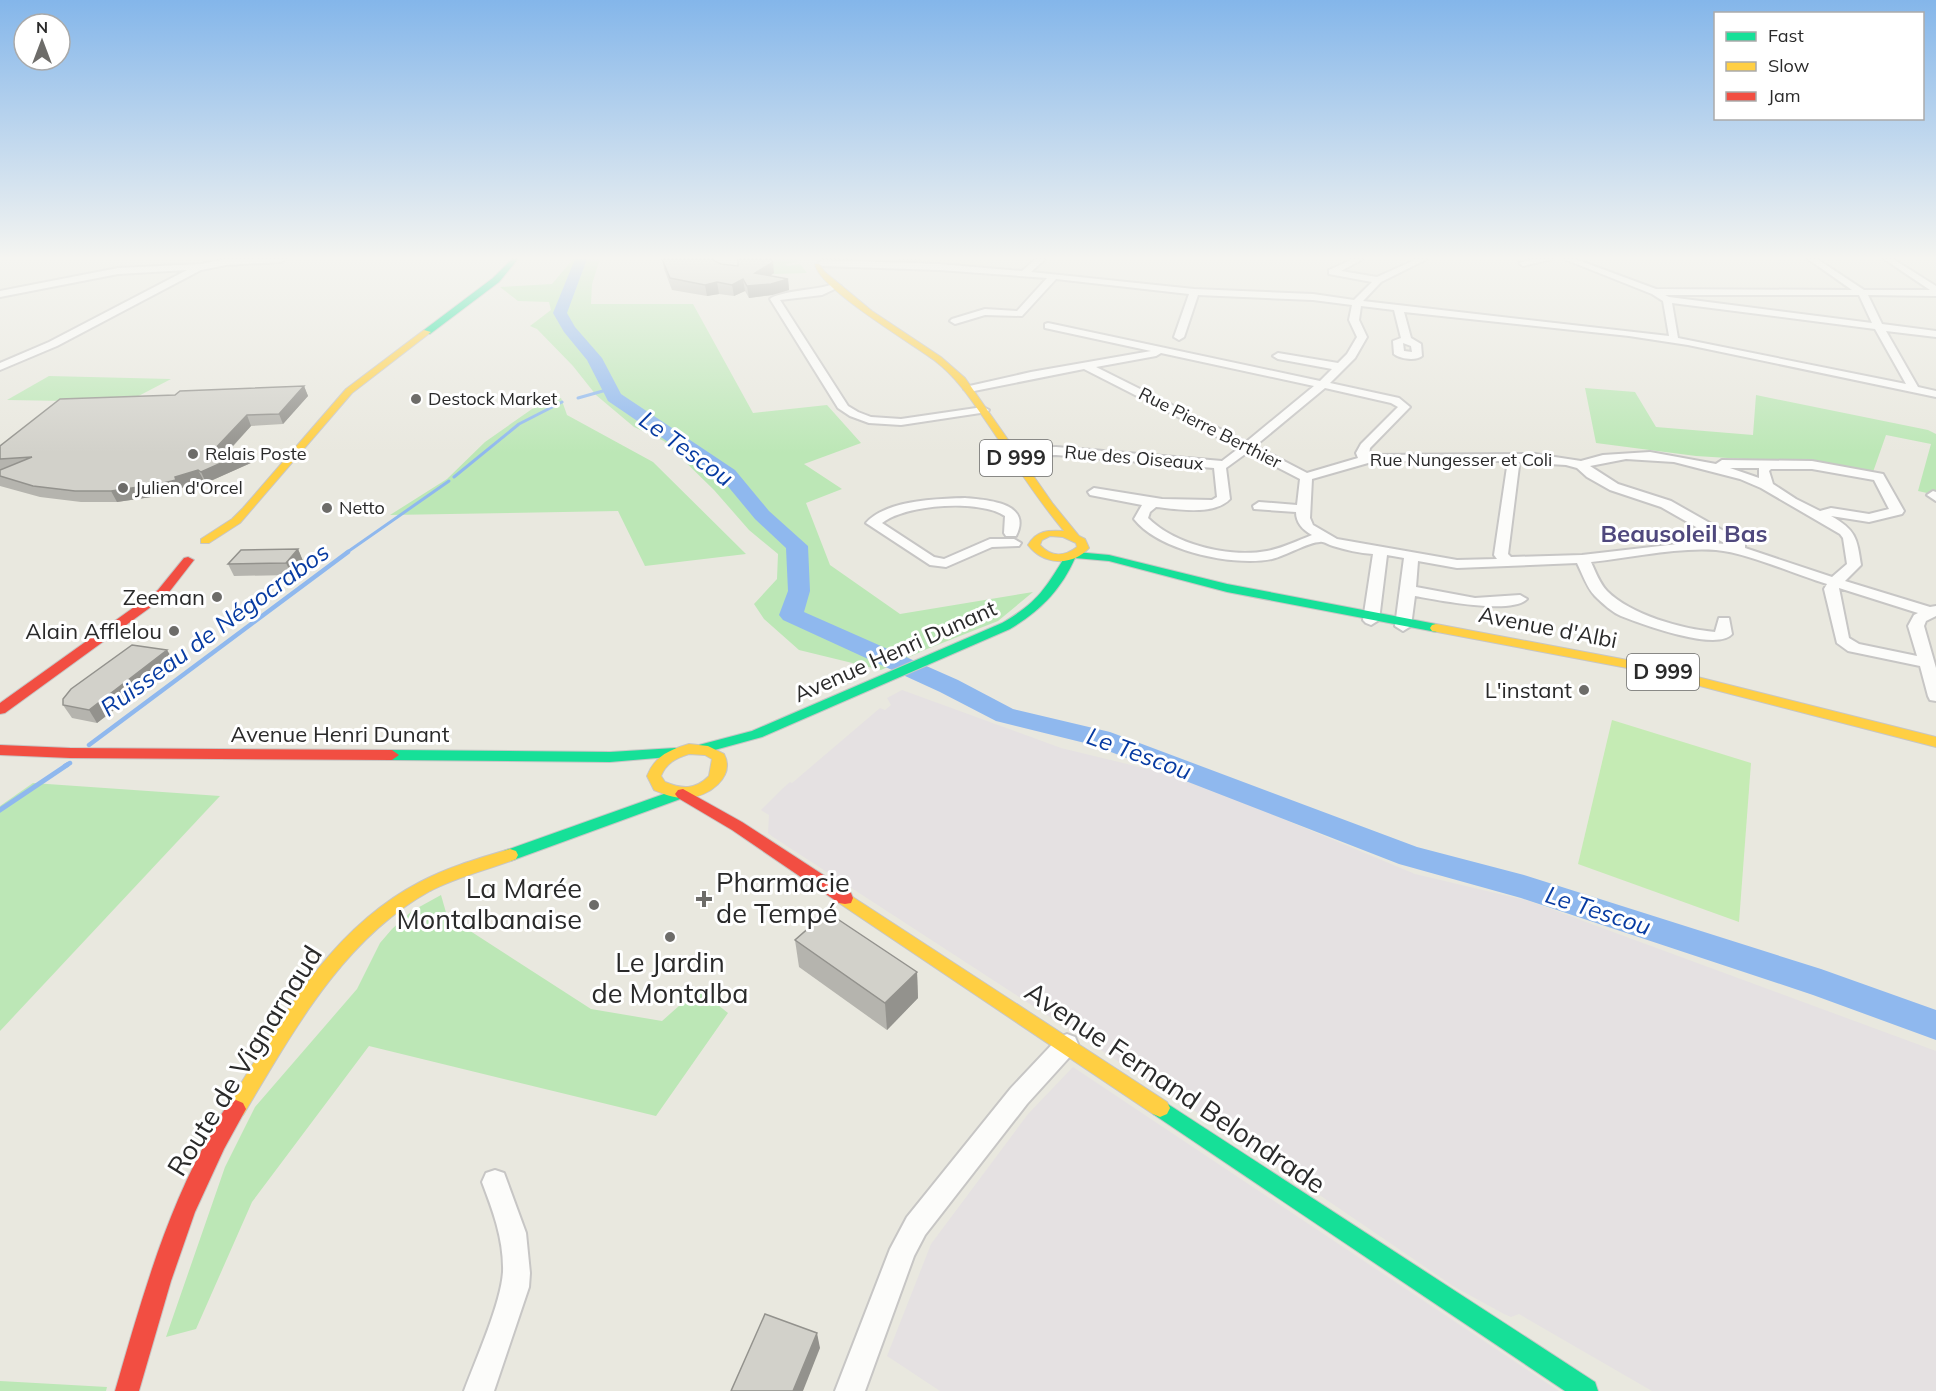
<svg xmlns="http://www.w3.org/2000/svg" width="1936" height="1391" viewBox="0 0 1936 1391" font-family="Mulish,sans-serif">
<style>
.industrial{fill:#e5e1e2}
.education{fill:#ececd3}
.green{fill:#bce7b6}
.pitch{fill:#c5ebb4}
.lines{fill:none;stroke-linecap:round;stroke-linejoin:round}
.stream-far2{stroke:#8fb8ee;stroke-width:3}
.stream-far1{stroke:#8fb8ee;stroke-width:4.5}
.stream{stroke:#8fb8ee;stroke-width:5}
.river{fill:#8fb8ee;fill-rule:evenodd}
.street-casing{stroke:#c7c6c5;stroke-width:4}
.fast-casing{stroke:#c7c6c5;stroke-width:2}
.slow-casing{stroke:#c7c6c5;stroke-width:2}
.jam-casing{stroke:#c7c6c5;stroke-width:2}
.street{fill:#fcfcfa;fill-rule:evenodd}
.fast{fill:#16e098;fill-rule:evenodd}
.slow{fill:#ffcf43;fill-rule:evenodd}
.jam{fill:#f24e42;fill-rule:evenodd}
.wall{fill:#b5b4ae}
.shaded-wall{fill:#93928d}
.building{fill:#d2d1ca;stroke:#93928d;stroke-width:1.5}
.poi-dot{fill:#6d6c69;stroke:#fff;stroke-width:2}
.labels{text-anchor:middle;stroke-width:6;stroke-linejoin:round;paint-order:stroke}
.far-poi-label{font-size:18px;fill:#2a2a2a;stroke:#fff;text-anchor:start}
.far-street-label{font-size:18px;fill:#2a2a2a;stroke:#fff}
.shield{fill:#fff;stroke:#6a6a6a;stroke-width:1.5}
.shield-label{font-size:21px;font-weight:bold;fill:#2a2a2a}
.poi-label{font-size:22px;fill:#2a2a2a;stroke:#fff;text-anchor:end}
.street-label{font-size:22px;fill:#2a2a2a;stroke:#fff}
.water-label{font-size:24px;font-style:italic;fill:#073ba2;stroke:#fff}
.neighbourhood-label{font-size:24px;font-weight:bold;fill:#4f487d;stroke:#fff}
.near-poi-label{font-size:27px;fill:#2a2a2a;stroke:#fff;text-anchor:start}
.near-street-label{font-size:27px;fill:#2a2a2a;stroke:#fff}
</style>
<rect width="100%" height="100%" fill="#e9e8df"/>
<g class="industrial">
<path d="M902,690l159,58 124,30 230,96 114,27 407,150v340h-284l-133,-77 -8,3 -7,-3 -51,-28 -223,-152 -457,-297 -5,-4 1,-18 -8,-5 21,-21 8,-7 2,1 88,-75 5,2 6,-5 -4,-7z"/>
<path d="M1073,1067l486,324h-619l-53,-35 44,-112 97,-130z"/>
</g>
<path class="education" d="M827,259h166l-11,9z"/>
<g class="green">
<path d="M573,259h27l-8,25 -1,20h102l60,109 74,-8 34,38 -57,21 38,25 -36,14 24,62 70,49 133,-22 -35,29 -71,28 -46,21 -82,-20 -35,-31 -10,-15 23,-25 1,-25 -29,-24 -35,-40 -50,-49 -30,-14 -38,-32 -23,-29 -36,-37 -7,-3 21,-16 -2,-8 -31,-1 -18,-14 52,-3z"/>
<path d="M768,259h30v3l-12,2 1,2 13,-2 7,9 -56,2z"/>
<path d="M49,376l122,3 -44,23 -120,-2z"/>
<path d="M1585,388l50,4 21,35 97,8 3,-40 172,35 8,4v61l-18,-4 13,-47 -45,-9 -13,37 -48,-8 -129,-8 -100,-13z"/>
<path d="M561,398l6,17 86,47 93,92 -101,12 -27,-55 -228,4 57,-36 38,-37 47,-33z"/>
<path d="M33,783l187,13 -220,235v-225z"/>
<path d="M441,895l6,21 144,93 71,12 36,-32 30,24 -72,103 -287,-70 -117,156 -56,127 -30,8 59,-170 30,-60 102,-118 23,-46 12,-14 20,-18z"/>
<path d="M0,1381l107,6 -1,4h-106z"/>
</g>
<path class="pitch" d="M1612,720l139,43 -12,159 -161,-58z"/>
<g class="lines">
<g class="stream-far2">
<path d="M578,398l32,-9"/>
<path d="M454,477l65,-53 43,-22"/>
<path d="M346,553l103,-72"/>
</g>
<g class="stream-far1">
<path d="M89,745l259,-193"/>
<path d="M65,766l5,-3"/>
</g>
<path class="stream" d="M0,810l67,-45"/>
<path class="river" d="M575,259h12l-20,54 8,14 27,31 19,36 114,76 34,41 39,35 2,45 -6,21 154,68 55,29 97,23 307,115 107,28 297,94 115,41v30l-123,-45 -292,-97 -122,-34 -306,-119 -97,-24 -56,-29 -157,-72 -4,-5 9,-24 -2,-43 -31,-29 -34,-41 -113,-77 -21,-41 -23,-28 -11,-19z"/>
<g class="street-casing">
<g id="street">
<path d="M226,259h59l-4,3 -55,3 -25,5 -144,76 -57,24v-7l49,-21 138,-72 -69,4 -118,23v-6l118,-23 83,-4z"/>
<path d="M1036,259h9l-14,13 163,17 119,5 41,6 18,-18 -43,-8v-4l24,-11h10l-22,12 36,6 40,-18h10l-46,23 -18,19 306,35 -6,-35 -11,-7 -88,-35h11l81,30 196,1 -44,-31h9l47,31h66l-46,-31h9l43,27v10l-68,-1 14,29 54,7v6l-50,-6 32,56 18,4v6l-248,-52 -59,-9 -225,-24 7,26 10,6 1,12c-6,5 -22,3 -28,-2l-1,-13 8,-3 -7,-28 -33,-4 -2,14 8,17 -12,21 -25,25 69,15 11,9 -40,41 -1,7 166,-1 46,7 22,-6 47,-3 66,12 6,-4 90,1 71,13 21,37 -2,3 -33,8 -38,-6c25,14 26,22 30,49l-16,16 85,26 6,-1v10l-10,5 -2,5 12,42v33l-6,-1 -2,-4 -8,-30 -72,-15 -11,-8 -13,-54 3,-5c-34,-10 -78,-31 -111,-34 -40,-3 -86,8 -125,12 4,9 9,22 16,29 24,24 75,38 108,41l4,-14h10l3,16c-15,18 -91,-10 -111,-18 -9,-4 -19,-13 -26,-20 -8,-8 -13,-23 -18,-33l-120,5 -39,-7 -2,26 59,11 45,-3 7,4c-15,16 -90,1 -112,-3l-4,30 -8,5 -8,-5 9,-68 -17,-3 -8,65 -8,5 -5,-2 -3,-3 10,-66c-14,-1 -27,-4 -40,-8 -4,-1 -10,-5 -13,-4 -11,0 -35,14 -48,17 -38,8 -113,-8 -138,-40l8,-14 -52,-10 -2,-3 6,-4 68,11 50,1 5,-3 -3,-29 -158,-13 -44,1 -6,-4 6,-4 44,-1 166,14 17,-13 -155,-79 -115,23 -5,-3 1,-2 66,-15 120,-21 -106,-23v-4l3,-1 272,58 12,-12 -54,-10 -5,-3 5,-3 60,10 9,-9 10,-17 -8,-17 3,-15 -39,-5 -115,-5 -14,42 -5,3 -5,-3 15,-43 -133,-15 -34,37 -37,-1 -30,9 -5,-3 2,-2 33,-10 32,2 30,-33 -108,-8 -117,-4 -4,-3 4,-3 117,4 83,7zM1665,295h194l13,28 -203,-26zM1672,303l203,26 31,55 -228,-46zM1403,343l8,3 1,6 -8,-1zM1161,353l153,33 -68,56 -150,-75 60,-11zM1325,388l66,15 7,4 -37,37 -5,9 2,5 -51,15 -52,-27zM1248,452l52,27 -3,26 -38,-3 -6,4 1,3 42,3c0,11 7,18 16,23 -15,6 -29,13 -45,16 -37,7 -92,-6 -119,-33l2,-6 6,-5c21,2 58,9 74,-8l-4,-31zM1626,459l48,3 66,17 21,9 79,46 3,4 4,26 -15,13 -87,-29v-5l-74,-42 -53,-17 -28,-18zM1375,461h127l5,6 -13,88 3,4 -40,1 -120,-21 -24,-14 -3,-7 2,-39zM1515,462l51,3 11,3 10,9 23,13 51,17 65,37 -31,-2 -113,13 -71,2 -3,-3 11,-88zM1730,468h29v10zM1771,469h41l62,11 15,29 -20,5 -38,-6 -11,3 -24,-12 -23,-15 -4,-13zM1839,588l79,25 -4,2 -6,11 9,30 -58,-12 -10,-6z"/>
<path d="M1534,259h18l-29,7 -4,-3z"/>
<path d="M834,284l7,2 -19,9 -42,5 68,106 10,6 13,5 30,2 82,-12 6,3 -2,2 -86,13 -32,-2 -19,-7 -12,-8 -68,-109c9,-8 48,-9 64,-15z"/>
<path d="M1933,491l3,1v9l-9,-6z"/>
<path d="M965,498c21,2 68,4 51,38h-10l-2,-3 1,-17c-25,-17 -99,-12 -123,7l52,34 10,2 46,-20h24l7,4 -2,3 -27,1 -46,20 -16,-2 -64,-42c20,-23 71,-24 99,-25z"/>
<path d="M1067,1034l8,3 3,7 -3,7 -48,53 -102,131 -11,21 -49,135h-30l55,-142 17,-32 104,-129 48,-51z"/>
<path d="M495,1170l9,3 22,60 4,40 -1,14 -35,104h-30c12,-32 37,-88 39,-119 1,-32 -10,-61 -21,-90l4,-9z"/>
</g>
</g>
<g class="fast-casing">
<g id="fast">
<path d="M512,259h6l-19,23 -69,52h-6v-4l69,-52z"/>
<path d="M1076,552l33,3 118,29 209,40 6,4 -6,4 -209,-40 -118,-31 -34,-3c-14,32 -35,53 -65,71l-248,108 -62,17 -7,-5 2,-3 57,-15 250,-108c36,-21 43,-34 64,-68z"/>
<path d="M675,748l5,2 2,3 -2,3 -70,6 -218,-2 -7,-5 7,-5 218,2z"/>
<path d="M678,789l5,1 3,4 -3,4 -167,61 -6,2 -6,-2 -2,-4 2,-4z"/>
<path d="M1160,1099l435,283 3,9h-33l-412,-277 -3,-6 3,-6z"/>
</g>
</g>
<g class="slow-casing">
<g id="slow">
<path d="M815,264h4l6,8 47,39 69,46 24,21 88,126 26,32 6,3 4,9c-17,19 -46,17 -61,-3 9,-15 20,-15 36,-14 -27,-32 -49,-67 -72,-101 -18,-26 -33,-51 -58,-70 -23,-17 -117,-73 -119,-96zM1050,536l13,1 13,6 1,4c-13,10 -26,10 -37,-2l2,-5z"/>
<path d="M424,330l7,2 -79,61 -112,130 -31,20h-8v-4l31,-20 11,-11 103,-119z"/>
<path d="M1436,624l202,38 298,75v10l-298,-77 -206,-39 -2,-3 2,-3z"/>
<path d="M689,744l19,2 16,8c12,23 -16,43 -37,44 -12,1 -23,-4 -33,-8l-7,-14c8,-20 22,-26 42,-32zM689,754l16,1 7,4 -3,17c-14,14 -27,13 -44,6l-4,-6c5,-13 15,-18 28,-22z"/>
<path d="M510,849l6,2 2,4 -2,4c-29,11 -59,18 -86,32 -88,49 -137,141 -187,224l-7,3 -7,-3 -3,-6 3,-6c51,-83 102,-175 191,-221 28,-15 60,-24 90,-33z"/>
<path d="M845,892l322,210 3,6 -3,6 -7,3 -7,-3 -314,-211 -2,-5 2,-5z"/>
</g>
</g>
<g class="jam-casing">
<g id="jam">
<path d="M188,557l6,3 -28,36 -161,117 -5,1v-11l158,-113 26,-32z"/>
<path d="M0,745l70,3 322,2 7,5 -7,5 -322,-2 -70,-3z"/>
<path d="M683,789l59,33 109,71 2,5 -2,5 -6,1 -6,-1 -107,-73 -54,-32 -3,-4 3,-4z"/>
<path d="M236,1100l7,3 3,6 -22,40 -29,63 -24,69 -32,110h-24c26,-89 51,-182 99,-263 6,-10 11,-24 22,-28z"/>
</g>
</g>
<use href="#street" class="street"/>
<use href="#fast" class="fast"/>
<use href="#slow" class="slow"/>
<use href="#jam" class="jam"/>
</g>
<g class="wall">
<path d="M662,259l59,5 53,9 -4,3 18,3 1,11 -17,5 -23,3 -4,-7 -11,5 -15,-2 -12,2 -35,-6 -8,-21z"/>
<path d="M898,259h22v2l-22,-1z"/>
<path d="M304,386l4,10 -25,28 -32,2 -23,26 20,-1 5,11 -47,21 -2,-2 -23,7 1,3 -17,4 -48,7h-36l-41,-5 -40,-11v-40l175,-51z"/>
<path d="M298,549l5,12 -11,14 -58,1 -6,-12z"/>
<path d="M175,663l-78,60 -25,-5 -9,-13z"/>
<path d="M795,940l122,32 1,26 -31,32 -88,-63z"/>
</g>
<g class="shaded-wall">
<path d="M773,262l1,11 -18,12 -1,-12z"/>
<path d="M743,279l2,12 -11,5 -2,-11z"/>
<path d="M788,279l1,11 -17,5 -23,3 -2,-12z"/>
<path d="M717,282l2,12 -12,2 -2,-11z"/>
<path d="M304,386l4,10 -25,28 -4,-10z"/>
<path d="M247,415l4,11 -34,37 -5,-11z"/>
<path d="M248,451l5,11 -47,21 -5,-11z"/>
<path d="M198,470l6,11 -23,7 1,3 -17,4 -48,7 -6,-11 64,-14z"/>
<path d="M298,549l5,12 -11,14 -6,-12z"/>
<path d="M167,650l8,13 -78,60 -8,-13z"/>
<path d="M917,972l1,26 -31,32 -2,-27z"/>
<path d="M817,1333l3,15 -17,43h-10z"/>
</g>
<g class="building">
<path d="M662,259h49l10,5 17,2v-7h32l3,3 -18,11 33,6 -17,5 -24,2 -4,-7 -11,6 -15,-3 -12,3 -35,-7z"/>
<path d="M304,386l-25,28 -32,1 -35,37 36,-1 -47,21 -3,-2 -23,7 1,3 -17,4 -48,7h-36l-42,-5 -33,-10v-6l32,-13 -32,2v-13l60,-47 115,-4 5,-4z"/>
<path d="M298,549l-12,14 -58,1 13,-14z"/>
<path d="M132,645l35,5 -78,60 -26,-5v-6l8,-10z"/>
<path d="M827,912l90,60 -32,31 -90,-63z"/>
<path d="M765,1314l52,19 -24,58h-62z"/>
</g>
<linearGradient id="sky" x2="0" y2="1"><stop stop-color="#84b6ea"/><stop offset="0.57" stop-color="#f5f5f1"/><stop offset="1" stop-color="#f5f5f1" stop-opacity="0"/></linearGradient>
<rect width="1936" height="453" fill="url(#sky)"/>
<g class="poi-dot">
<circle cx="416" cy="399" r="6"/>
<circle cx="193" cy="454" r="6"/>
<circle cx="123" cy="488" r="6"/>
<circle cx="327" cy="508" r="6"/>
<circle cx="217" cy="597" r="6"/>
<circle cx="174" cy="631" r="6"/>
<circle cx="1584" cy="690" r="6"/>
<path d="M701 890h6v6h6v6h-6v6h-6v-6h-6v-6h6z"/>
<circle cx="594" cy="905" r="6"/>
<circle cx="670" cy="937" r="6"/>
</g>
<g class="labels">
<g class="far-poi-label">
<text x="428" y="405">Destock Market</text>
<text x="205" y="460">Relais Poste</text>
<text x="135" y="494">Julien d'Orcel</text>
<text x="339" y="514">Netto</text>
</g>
<g class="far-street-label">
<text transform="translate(1210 428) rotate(27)" y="6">Rue Pierre Berthier</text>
<text transform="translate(1134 458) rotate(5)" y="6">Rue des Oiseaux</text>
<text x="1461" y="466">Rue Nungesser et Coli</text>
</g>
<g class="shield">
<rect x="980" y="440" width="72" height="36" rx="4.5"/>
<rect x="1627" y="654" width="72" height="36" rx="4.5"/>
</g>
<g class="shield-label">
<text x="1016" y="465">D 999</text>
<text x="1663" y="679">D 999</text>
</g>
<g class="poi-label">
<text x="205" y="605">Zeeman</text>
<text x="162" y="639">Alain Afflelou</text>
<text x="1572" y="698">L'instant</text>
</g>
<g class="street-label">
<text transform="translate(1548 627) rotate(11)" y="8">Avenue d'Albi</text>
<text transform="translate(895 651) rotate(-24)" y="8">Avenue Henri Dunant</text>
<text x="340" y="742">Avenue Henri Dunant</text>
</g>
<g class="water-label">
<text transform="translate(686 449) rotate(36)" y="8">Le Tescou</text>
<text transform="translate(215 630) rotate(-36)" y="8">Ruisseau de Négocrabos</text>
<text transform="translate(1139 754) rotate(20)" y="8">Le Tescou</text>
<text transform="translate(1598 911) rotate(18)" y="8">Le Tescou</text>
</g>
<g class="neighbourhood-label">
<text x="1684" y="542">Beausoleil Bas</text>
</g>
<g class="near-poi-label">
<text x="716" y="892">Pharmacie<tspan x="716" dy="31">de Tempé</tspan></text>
<text x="582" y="898" text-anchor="end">La Marée<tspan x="582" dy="31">Montalbanaise</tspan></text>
<text x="670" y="972" text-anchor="middle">Le Jardin<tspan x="670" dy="31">de Montalba</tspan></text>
</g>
<g class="near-street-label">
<text transform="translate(245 1061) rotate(-58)" y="9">Route de Vignarnaud</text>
<text transform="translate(1175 1088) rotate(34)" y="9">Avenue Fernand Belondrade</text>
</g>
</g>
<rect x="1714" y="12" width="210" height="108" fill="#ffffff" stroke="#aaaaaa" stroke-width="1.5"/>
<rect x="1726" y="32" width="30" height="9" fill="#16e098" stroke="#aaaaaa" stroke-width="1.5"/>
<text x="1768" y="42" font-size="18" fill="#2a2a2a">Fast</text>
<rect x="1726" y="62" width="30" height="9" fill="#ffcf43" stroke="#aaaaaa" stroke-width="1.5"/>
<text x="1768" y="72" font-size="18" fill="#2a2a2a">Slow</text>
<rect x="1726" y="92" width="30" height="9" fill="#f24e42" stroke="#aaaaaa" stroke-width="1.5"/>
<text x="1768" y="102" font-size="18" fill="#2a2a2a">Jam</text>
<g transform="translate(42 42)"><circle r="28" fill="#ffffff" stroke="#aaaaaa" stroke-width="1.5"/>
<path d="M0-4.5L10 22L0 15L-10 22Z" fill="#6d6c69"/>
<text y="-9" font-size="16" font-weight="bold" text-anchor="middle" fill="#2a2a2a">N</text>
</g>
</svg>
